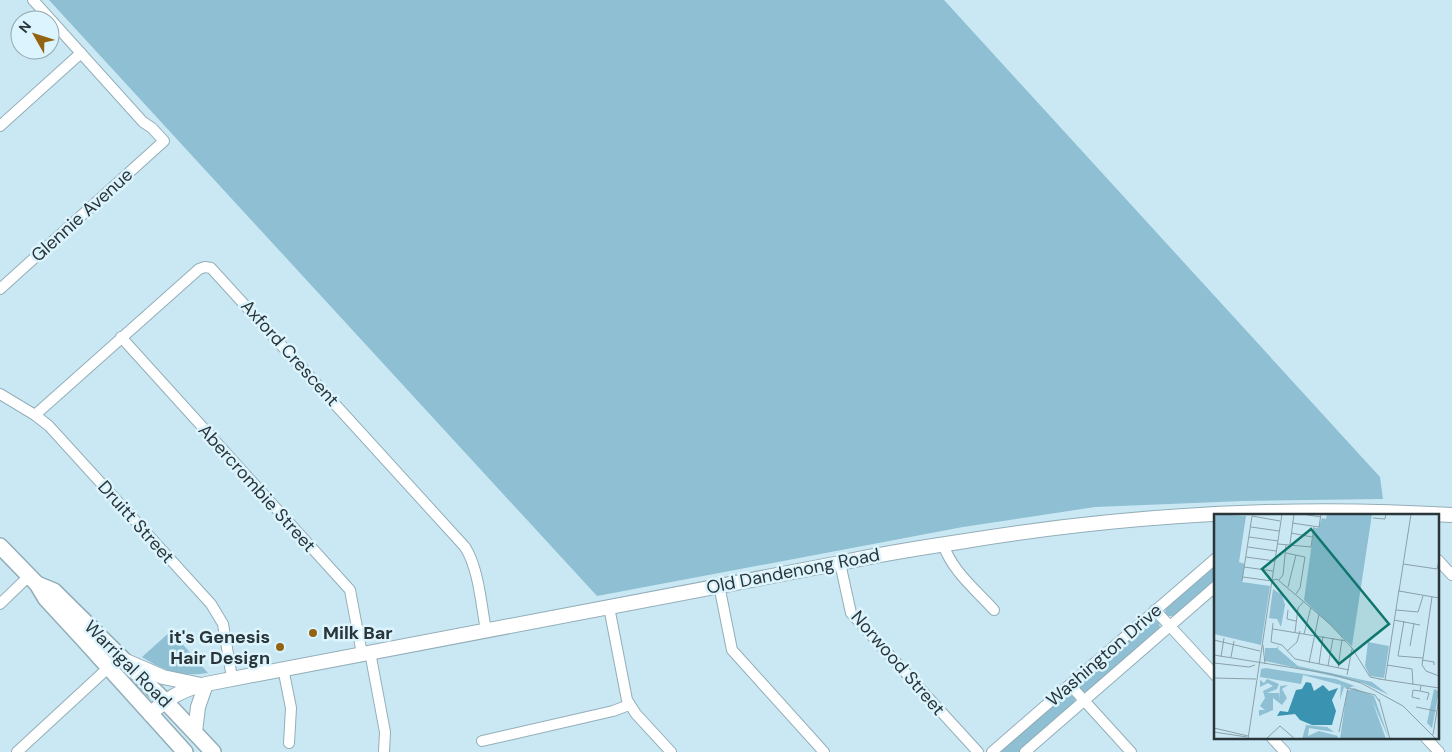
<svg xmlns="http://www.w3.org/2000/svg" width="1452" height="752" viewBox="0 0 1452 752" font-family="'DM Sans',sans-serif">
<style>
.green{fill:#8ebfd2}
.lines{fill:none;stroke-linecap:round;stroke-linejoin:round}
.minor-casing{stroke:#92aeb9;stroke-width:12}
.major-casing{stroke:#92aeb9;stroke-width:16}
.highway-casing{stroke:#92aeb9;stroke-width:18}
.minor{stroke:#fff;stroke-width:10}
.major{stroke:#fff;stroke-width:14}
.highway{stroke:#fff;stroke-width:15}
.poi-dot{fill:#936312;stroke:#dcf4fd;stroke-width:2}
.labels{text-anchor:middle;stroke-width:5;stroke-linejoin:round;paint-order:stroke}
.street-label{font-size:18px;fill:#293539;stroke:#dcf4fd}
.poi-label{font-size:18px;font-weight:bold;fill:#293539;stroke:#dcf4fd;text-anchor:start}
.inset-road{fill:none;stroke:#8aa0a9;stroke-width:1}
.view{fill:#0f766e;fill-opacity:0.15;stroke:#0f766e;stroke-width:2.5}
.inset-edge{fill:none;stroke:#293539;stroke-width:2.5}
</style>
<rect width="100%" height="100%" fill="#cae8f3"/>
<g class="green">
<path d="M49,0h895l436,477 3,22 -140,2 -148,6 -132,20 -366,69z"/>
<path d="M1216,563v18l-41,35h-7l-3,-3 1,-6z"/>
<path d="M1153,619l6,3 1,7 -72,62 -4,1 -4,-4v-6z"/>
<path d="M171,631l37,42c-27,4 -42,-1 -66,-16z"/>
<path d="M1069,693l6,6 -2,6 -54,47h-20l67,-58z"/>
</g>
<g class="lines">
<g class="minor-casing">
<g id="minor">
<path d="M0,126l81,-73"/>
<path d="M0,289l164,-148 -12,-13 -9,-6 -110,-122"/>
<path d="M121,337l229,253 12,64"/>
<path d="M0,394l35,21 14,11 162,178 12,20 9,54"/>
<path d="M35,415l164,-146 6,-2 6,1 254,279c14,22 16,58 21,83"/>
<path d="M943,544c9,27 33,46 51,66"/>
<path d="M1438,560l14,15"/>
<path d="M840,563l11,50 127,139"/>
<path d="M719,585l13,65 92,102"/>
<path d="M0,604l29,-28"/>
<path d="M609,607l18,93 9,14 35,38"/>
<path d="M1155,610l61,66"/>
<path d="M370,652l15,80 -1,20"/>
<path d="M283,668l8,40 -2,35"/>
<path d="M1070,685l61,67"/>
<path d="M1272,738l13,14"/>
<path d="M1426,738l13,14"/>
<path d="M482,741l131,-30 16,-6"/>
<path d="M17,752l91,-84"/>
<path d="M992,752l224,-194"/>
<path d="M1025,752l191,-166"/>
</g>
</g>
<g class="major-casing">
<g id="major">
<path d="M126,661l37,16 38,8"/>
<path d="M150,714c17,-15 28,-22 50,-29"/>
<path d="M195,732l3,-25 8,-23 634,-121c40,-9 79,-15 119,-21 163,-27 328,-37 493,-27"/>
</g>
</g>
<g class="highway-casing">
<g id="highway">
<path d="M0,546l37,38 9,15 36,39 103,114"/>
<path d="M37,584l17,7 111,110 48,51"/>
</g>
</g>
<use href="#minor" class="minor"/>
<use href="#major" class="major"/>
<use href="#highway" class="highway"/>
</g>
<g class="poi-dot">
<circle cx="313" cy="633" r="5"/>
<circle cx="280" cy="647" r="5"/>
</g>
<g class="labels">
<g class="street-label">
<text transform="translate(82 215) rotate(-42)" y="6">Glennie Avenue</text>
<text transform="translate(290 353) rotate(48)" y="6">Axford Crescent</text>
<text transform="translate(257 488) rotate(48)" y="6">Abercrombie Street</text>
<text transform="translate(136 522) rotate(48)" y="6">Druitt Street</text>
<text transform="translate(793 571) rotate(-11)" y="6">Old Dandenong Road</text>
<text transform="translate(1104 655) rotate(-41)" y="6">Washington Drive</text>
<text transform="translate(898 663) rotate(49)" y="6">Norwood Street</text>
<text transform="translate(128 664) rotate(45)" y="6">Warrigal Road</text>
</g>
<g class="poi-label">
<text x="323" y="639">Milk Bar</text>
<text x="270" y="643" text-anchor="end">it's Genesis<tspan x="270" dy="21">Hair Design</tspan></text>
</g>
</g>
<g transform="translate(1214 514)">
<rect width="225" height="225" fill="#cae8f3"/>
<path d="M0,0l32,2 -7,46 6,2 -3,18 28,4 -9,59 -47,-11zM113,0h45l-20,132 -48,-46 10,-72h4l4,-10 4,1zM59,75l9,6 3,10 -4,22 -4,-8 -8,-1zM154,128l21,4 -5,32 -14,-2 -5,-10zM65,131l-1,4 20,17 74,16 17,13 -26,-12 -98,-22v-13h12zM52,154l70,11 37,14 -19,-7 -8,3 -4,-5 2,3 -4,13 1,-15 -38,-10 -2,9 -41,-7 1,-8zM53,165l12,5 -2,5 -10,4h12v8l1,-15 8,-1 -6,4 5,9 -5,7 -9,-7v12l-14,6v-6h6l-5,-4 5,-8 -2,-7 10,-5 -5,-3 -8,4v-7l4,3zM140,174l20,8 15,43 -17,-39 14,39h-46l7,-48zM220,175l5,2 -7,37 -5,-5zM92,211l21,2 7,5 -25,-4 -1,8 11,-5 19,5 -1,3h-35z" fill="#8ebfd2"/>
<path d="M92,168l5,1 3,8 9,-6 6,6 9,-3 -6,12 4,11 -4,14h-20l-12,-5 -5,-6 -18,2 3,-5 8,1 8,-22 6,-1z" fill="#3a93b1"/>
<path class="inset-road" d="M88,0l19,3M197,0l-12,77 40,7M38,2l28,5M159,4l12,1 1,-5M78,9l27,4 2,-13M37,13l28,4M77,19l21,4M35,23l29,4M64,30l33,3 3,-20M76,30l4,-30M34,33l28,4M72,39l19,4 -5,31 -4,6M32,43l29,4M189,50l34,5 2,-8M30,53l29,4M29,63l29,4M59,66l4,-1 53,45 22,24 18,29 10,2M65,66l4,-5 3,-30M28,67l10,-65M74,73l8,-32M218,83l-10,68 4,6 13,5M74,96l-1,9 9,2M182,96l22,2 5,-16M180,106l26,5M190,107l-6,35 25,2M59,109l-2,19 11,3 13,14 54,11M59,115l73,12M81,118l3,-24 6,-7M90,120l7,-27M0,126l46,11M49,131l2,19M196,132l4,-23M73,137l10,-9 3,-11M0,141l117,19 30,9 42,23 33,33M7,143l3,-19M17,143l3,-16M208,146l12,2v3M0,149l35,4 6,-2M95,149l10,-49M105,150l4,-28M173,151l25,4 1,16M114,152l5,-28M124,154l4,-29M133,161l5,-26M0,164l42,1M165,165l60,9M171,166l14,-90M207,172l-1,5 9,2 -2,7M206,177l-7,-1 -1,7 8,2M165,185l11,40M202,193l20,4M0,214l34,8M0,218l33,5M125,218l9,-44 27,7 4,6M219,221l6,-37M34,225l34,-225M52,225l14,-13 15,13"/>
<path class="view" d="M97,15l78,95 -50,40 -77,-95z"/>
<rect width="225" height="225" class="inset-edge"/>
</g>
<g transform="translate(35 35) rotate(309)"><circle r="24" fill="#dcf4fd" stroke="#94a8af"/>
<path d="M0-4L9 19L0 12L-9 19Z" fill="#936312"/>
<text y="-8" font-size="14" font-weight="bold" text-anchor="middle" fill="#293539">N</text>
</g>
</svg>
